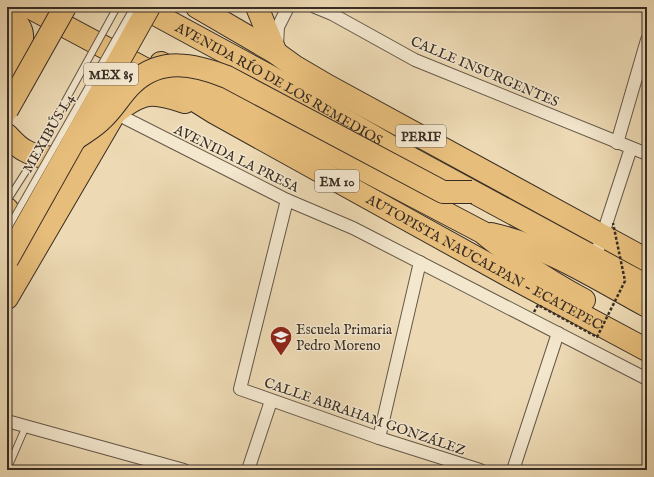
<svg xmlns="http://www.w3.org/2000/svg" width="654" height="477" viewBox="0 0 654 477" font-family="'IM FELL English',serif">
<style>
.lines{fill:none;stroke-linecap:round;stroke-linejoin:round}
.lane-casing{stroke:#655848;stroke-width:8}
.street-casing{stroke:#655848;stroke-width:14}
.highway-casing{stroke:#382d24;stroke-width:24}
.lane{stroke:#f3e7ce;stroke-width:6}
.street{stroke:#f3e7ce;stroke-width:12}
.highway{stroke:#e6bd7a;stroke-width:22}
.lane-bridge-casing{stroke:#655848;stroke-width:8;stroke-linecap:butt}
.highway-bridge-casing{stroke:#382d24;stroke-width:24;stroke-linecap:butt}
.path-bridge{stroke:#382d24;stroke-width:2.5;stroke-dasharray:3 2;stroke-linecap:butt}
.lane-bridge{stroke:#f3e7ce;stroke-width:6}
.highway-bridge{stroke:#e6bd7a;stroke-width:22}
.labels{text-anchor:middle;stroke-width:3;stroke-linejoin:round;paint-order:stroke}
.shield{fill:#f3e7ce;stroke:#706557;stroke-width:1}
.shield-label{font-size:13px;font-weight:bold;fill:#382d24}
.street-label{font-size:14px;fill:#382d24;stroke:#f3e7ce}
.poi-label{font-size:14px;fill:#382d24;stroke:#f3e7ce;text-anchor:start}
</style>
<rect width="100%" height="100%" fill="#eddab4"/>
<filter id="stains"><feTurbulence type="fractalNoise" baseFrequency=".005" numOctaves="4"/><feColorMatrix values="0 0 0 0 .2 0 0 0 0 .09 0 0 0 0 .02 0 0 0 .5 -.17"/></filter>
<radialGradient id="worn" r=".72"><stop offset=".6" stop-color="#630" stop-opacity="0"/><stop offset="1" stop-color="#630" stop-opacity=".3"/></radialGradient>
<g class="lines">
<g class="lane-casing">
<path id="lane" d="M7,470l19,-44"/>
</g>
<g class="street-casing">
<g id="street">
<path d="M315,7l17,7 83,46 232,94"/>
<path d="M277,45l1,-18 10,-20"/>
<path d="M115,113l172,87 66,28 294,151"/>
<path d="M617,143l30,-103"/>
<path d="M287,200l-47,189 139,49 101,32"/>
<path d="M595,258l36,-110"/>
<path d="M7,421l177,49"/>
<path d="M379,438l41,-176"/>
<path d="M248,470l23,-69"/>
<path d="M513,470l45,-137"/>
</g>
</g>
<g class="highway-casing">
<g id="highway">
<path id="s1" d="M29,7l116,62 70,44 296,164 136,73"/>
<path id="s2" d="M142,7l129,70 143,83 233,126"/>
<path d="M197,7l79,46 18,13 34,20 319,174"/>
<path d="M257,7l19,46"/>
<path d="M7,15c27,17 12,35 0,57"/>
<path d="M161,63l321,169c32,26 66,49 102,68"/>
<path d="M7,135c5,5 11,12 17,15 15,9 34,8 51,8"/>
<path d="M7,209l11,14 6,20"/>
<path d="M491,234c56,12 106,45 156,72"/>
<path d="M7,298l108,-185c28,-22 37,-22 70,-11"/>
</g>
</g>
<use href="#lane" class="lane"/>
<use href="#street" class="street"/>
<use href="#highway" class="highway"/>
<g class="lane-bridge-casing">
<g id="lane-bridge">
<path d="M7,201l23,-36 87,-158"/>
<path d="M7,230l127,-223"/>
</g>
</g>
<g class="highway-bridge-casing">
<g id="highway-bridge">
<path d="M7,110l58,-103"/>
<path d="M74,140c9,-7 21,-13 29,-22 11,-10 18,-24 30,-35 28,-26 61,-19 94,-6l216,115h29"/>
<path d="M7,260l142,-253"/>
</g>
</g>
<path class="path-bridge" d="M534,312l4,-7 59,32 28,-56 -12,-58"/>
<use href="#lane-bridge" class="lane-bridge"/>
<use href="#highway-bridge" class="highway-bridge"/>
</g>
<defs>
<g id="school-pin" transform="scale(1.15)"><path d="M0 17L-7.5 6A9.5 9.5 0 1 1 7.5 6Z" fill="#8f2418" stroke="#f3e7ce"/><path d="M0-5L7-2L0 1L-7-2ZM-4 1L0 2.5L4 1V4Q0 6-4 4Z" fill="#fff"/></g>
</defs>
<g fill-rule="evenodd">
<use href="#school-pin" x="281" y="337"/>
</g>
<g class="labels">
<g class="shield">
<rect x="84" y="63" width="54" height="22" rx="3"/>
<rect x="396" y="125" width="50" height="22" rx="3"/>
<rect x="315" y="170" width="44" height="22" rx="3"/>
</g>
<g class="shield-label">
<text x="111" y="79">MEX 85</text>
<text x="421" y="141">PERIF</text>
<text x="337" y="186">EM 10</text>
</g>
<g class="street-label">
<text transform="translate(485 71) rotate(23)" y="5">CALLE INSURGENTES</text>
<text dy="5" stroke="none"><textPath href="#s2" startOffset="157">AVENIDA RÍO DE LOS REMEDIOS</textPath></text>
<text transform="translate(48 133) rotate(-60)" y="5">MEXIBÚS L4</text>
<text transform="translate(237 158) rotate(26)" y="5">AVENIDA LA PRESA</text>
<text dy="5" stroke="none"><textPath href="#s1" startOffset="522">AUTOPISTA NAUCALPAN - ECATEPEC</textPath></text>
<text transform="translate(365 416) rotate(19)" y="5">CALLE ABRAHAM GONZÁLEZ</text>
</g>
<g class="poi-label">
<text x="296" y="334">Escuela Primaria<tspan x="296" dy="16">Pedro Moreno</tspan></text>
</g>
</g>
<rect width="654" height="477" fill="none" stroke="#eddab4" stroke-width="24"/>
<rect x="8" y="8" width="638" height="461" fill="none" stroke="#382d24" stroke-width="2"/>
<rect x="12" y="12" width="630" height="453" fill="none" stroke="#382d24"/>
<rect width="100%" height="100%" filter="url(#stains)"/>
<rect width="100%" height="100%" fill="url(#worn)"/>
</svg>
